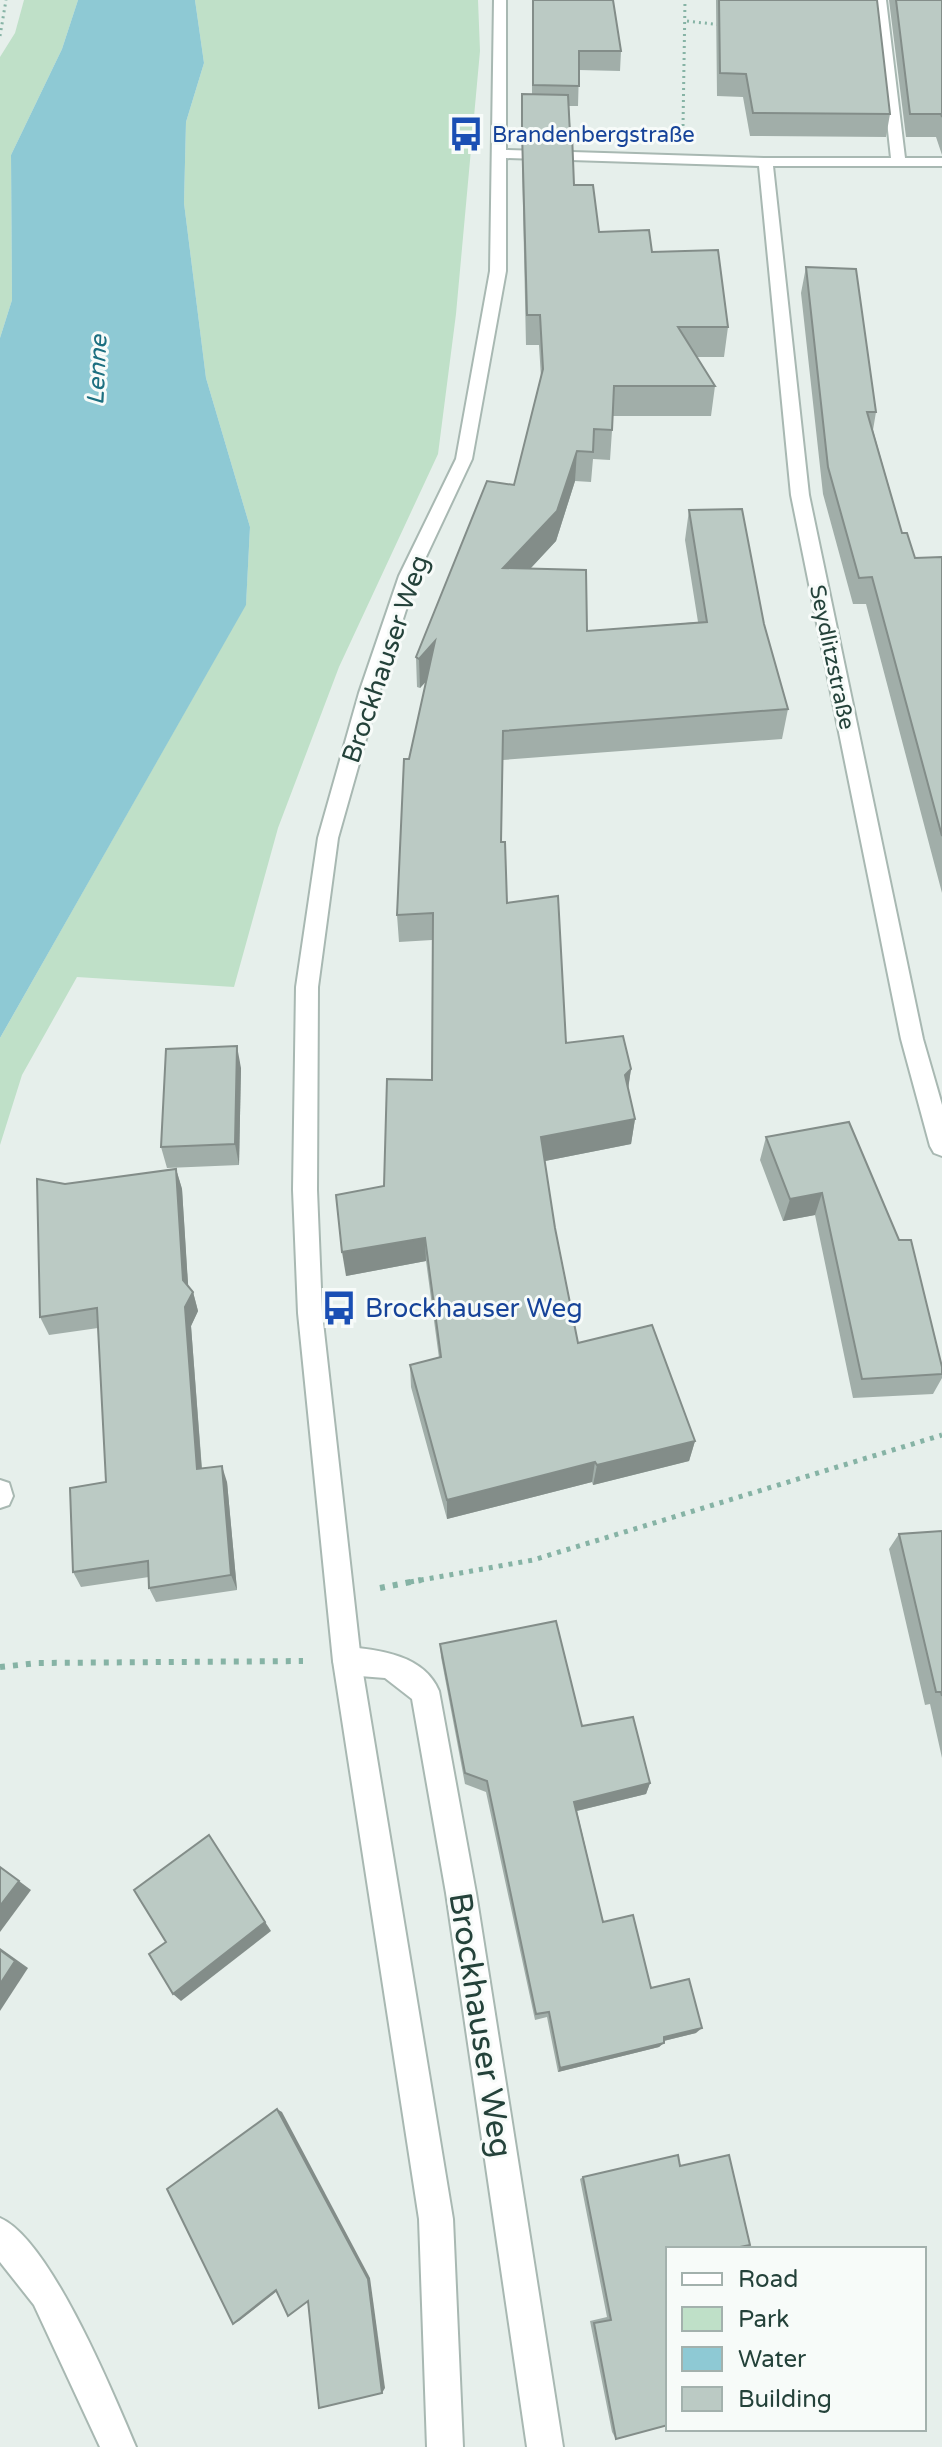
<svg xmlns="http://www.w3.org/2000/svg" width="942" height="2447" viewBox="0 0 942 2447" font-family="'Varela Round',sans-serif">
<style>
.green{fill:#bfe0c8}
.water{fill:#8ec9d4}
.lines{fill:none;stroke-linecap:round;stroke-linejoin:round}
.lane-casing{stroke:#a8b8b2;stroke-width:4}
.street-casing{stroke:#a8b8b2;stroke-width:4}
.path-far2{stroke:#86b3a5;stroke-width:3;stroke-dasharray:2 4;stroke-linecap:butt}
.path-far1{stroke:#86b3a5;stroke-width:5;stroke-dasharray:4 6;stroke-linecap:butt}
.path{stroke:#86b3a5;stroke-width:6;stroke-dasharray:5 8;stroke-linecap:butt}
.lane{fill:#fff;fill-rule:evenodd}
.street{fill:#fff;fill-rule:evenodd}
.wall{fill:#a1aea9}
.shaded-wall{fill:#838d89}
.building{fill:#bbcac4;stroke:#838d89;stroke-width:2}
.labels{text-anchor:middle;stroke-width:6;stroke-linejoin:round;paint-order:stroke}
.far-transit-label{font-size:22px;fill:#164399;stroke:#f7fbf9;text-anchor:start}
.far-street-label{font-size:22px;fill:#24423a;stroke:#f7fbf9}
.far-water-label{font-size:24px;font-style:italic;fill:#1c6f80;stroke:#f7fbf9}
.street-label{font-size:26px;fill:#24423a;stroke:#f7fbf9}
.transit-label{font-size:26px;fill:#164399;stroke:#f7fbf9;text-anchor:start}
.near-street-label{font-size:32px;fill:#24423a;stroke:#f7fbf9}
</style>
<rect width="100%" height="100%" fill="#e6efeb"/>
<g class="green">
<path d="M24,0h54l-16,49 -51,106 1,145 -12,38v-281l15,-24z"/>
<path d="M195,0h283l2,51 -24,263 -18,140 -99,213 -61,161 -44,159 -157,-10 -55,98 -22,70v-107l246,-434 4,-77 -44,-149 -22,-175 2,-81 18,-59z"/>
</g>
<path class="water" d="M78,0h117l9,63 -18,59 -2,81 22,175 44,149 -4,78 -246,433v-700l12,-38 -1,-145 51,-106z"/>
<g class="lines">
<g class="lane-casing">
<g id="lane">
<path d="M0,1480l9,3 4,13 -4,9 -9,3z"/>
<path d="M347,1647c33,3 77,8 92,44l37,202 87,554h-36l-81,-554 -34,-194 -27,-21 -38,-3 -10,-4 -4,-10 4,-10z"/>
</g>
</g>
<g class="street-casing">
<g id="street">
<path d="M494,0h12v150l260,8h125l-17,-158h12l19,158h37v8h-169l36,329 114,544 19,66v51l-8,-3 -4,-7 -29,-107 -110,-544 -32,-329 -253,-8v113l-34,188 -55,117 -38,117 -41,145 -20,149 -1,203 5,123 39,348 92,558 10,228h-36l-8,-228 -86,-558 -35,-348 -5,-123 3,-203 22,-149 41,-145 40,-117 57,-117 34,-188z"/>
<path d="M0,2218c50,21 114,177 136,229h-36l-66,-142 -34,-43z"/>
</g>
</g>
<g class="path-far2">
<path d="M687,21l34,4"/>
<path d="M0,36l6,-36"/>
<path d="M683,126l2,-126"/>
</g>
<path class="path-far1" d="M410,1582l123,-22 409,-125"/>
<g class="path">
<path d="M380,1588l41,-8"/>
<path d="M0,1667l38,-4 265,-2"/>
</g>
<use href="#lane" class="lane"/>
<use href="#street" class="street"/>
</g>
<g class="wall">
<path d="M532,0l89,51 -1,20 -41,-1 -1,36h-9l5,79 25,47 53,20 76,75 -4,30h-27l18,29 -4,30h-98l-3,44 -17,-1 -2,23 -16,-1 -19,60 -26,28 57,62 111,-9 -13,-82 4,-30 75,114 24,85 -6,30 -279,21 -2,82 6,61 59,140 65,26 -3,21 7,29 -4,25 -86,17 10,67 23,115 117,98 -6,20 -96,24 -1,-3 -145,37 -36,-132 -1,-22 29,-7 -13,-97 -80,15 86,-196v-140l-33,2 -2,-27 12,-156 17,-78 -6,7 -3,-1 -1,-30 98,-172 27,-107 -2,-33h-13l-4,-183v-68l10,1z"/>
<path d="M716,0h161l13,114 -4,23 -136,-1 -7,-39 -26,-1z"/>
<path d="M889,0h53v155l-6,-18h-30z"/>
<path d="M806,267l70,145 -3,18 29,103 13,25 27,-1v336l-76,-289h-13l-30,-110 -22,-201z"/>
<path d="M241,1068l-2,97 -72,3 -6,-21z"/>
<path d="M766,1137l133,103 43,127v11l-9,16 -80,4 -38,-183 -32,6 -23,-61z"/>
<path d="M176,1169l6,20 6,97 5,6 5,19 -7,15 11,143 25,13 10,108 -81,12 -7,-14v-11l-68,10 -8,-15 33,-90 -8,-154 -49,7 -9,-18 25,-133z"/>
<path d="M942,1531v227l-12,-54 -5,1 -36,-156 10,-15z"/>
<path d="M440,1644l142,82 68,57 -4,11 -69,17 26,111 48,66 45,45 -32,8 -5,6 -101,25 -11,-55 -12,3 -49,-228 -21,-8 -24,-127z"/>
<path d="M680,2166l-12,83 -52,190 -4,-7 -22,-111 17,-4 -27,-138 3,-2z"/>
</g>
<g class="shaded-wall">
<path d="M577,451l-2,30 -19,60 -53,57v-30z"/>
<path d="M435,641l1,30 -16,17 -1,-29z"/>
<path d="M237,1046l4,22 -2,97 -4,-21z"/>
<path d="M631,1069l-4,26 -2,-20z"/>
<path d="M635,1119l-4,25 -91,18 1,-25z"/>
<path d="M176,1169l6,20 7,110 -6,-19z"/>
<path d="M822,1193l-7,22 -32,6 7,-22z"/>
<path d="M425,1238l1,23 -80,15 -4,-24z"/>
<path d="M193,1292l5,19 -7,15 12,160 -6,-17 -12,-162z"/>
<path d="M695,1441l-6,20 -96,24 4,-20z"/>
<path d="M595,1462l-3,20 -145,37v-19z"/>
<path d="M222,1466l5,16 10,108 -6,-15z"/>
<path d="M650,1783l-4,11 -74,18 2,-10z"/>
<path d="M209,1835l62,96 -90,70 -8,-7z"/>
<path d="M19,1881l12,9 -31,42v-26z"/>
<path d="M0,1948l28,20 -28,43z"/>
<path d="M702,2028l-6,5 -37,9 5,-5z"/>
<path d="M664,2043l-5,4 -101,25 2,-4z"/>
<path d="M277,2109l5,3 88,166 15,110 -3,5z"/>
<path d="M281,2288l-42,33 -6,3 43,-34z"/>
</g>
<g class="building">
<path d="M533,0h80l8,51h-42v35l-46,-1z"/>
<path d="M719,0h158l13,114 -137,-1 -7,-39 -26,-1z"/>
<path d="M896,0h46v117l-1,-3h-31z"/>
<path d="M522,94l46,1 2,39 -48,-2v2z"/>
<path d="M522,132l50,2 2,51h19l6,47 50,-2 3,22 66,-2 10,77h-50l37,59h-101l-2,44 -18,-1 -1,23 -16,-1 -20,60 -54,57 83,2 1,61 120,-9 -18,-112 53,-1 22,115 24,85 -285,22 -2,111h4l2,61 51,-7 8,147 57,-7 8,33 -6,6 10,44 -94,18 14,91 23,115 74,-18 43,116 -98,24 -2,-3 -148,38 -37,-135 31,-8 -16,-119 -83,14 -6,-57 48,-9 3,-107 45,1 1,-167 -36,2 7,-156h5l26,-118 -16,18 -3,-2 71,-176 27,4 29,-116 -3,-54h-13z"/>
<path d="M806,267l50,2 20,143h-9l35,121h5l8,25 27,-1v279l-70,-259 -13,1 -31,-111z"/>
<path d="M237,1046l-2,98 -74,3 5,-98z"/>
<path d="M849,1122l50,118h12l31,127v7l-80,5 -40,-186 -32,6 -24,-62z"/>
<path d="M176,1169l7,111 10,12 -8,15 12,162 25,-3 9,109 -82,13 -1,-27 -75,11 -3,-84 36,-6 -9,-174 -57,9 -3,-138 28,5z"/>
<path d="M942,1531v165l-1,-4h-5l-37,-158z"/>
<path d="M556,1621l26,105 51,-9 17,66 -76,19 29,120 30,-7 18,73 38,-9 13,49 -38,9v6l-104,25 -11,-56 -13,2 -49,-233 -22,-8 -25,-129z"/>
<path d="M209,1835l56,87 -92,72 -24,-40 17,-12 -32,-52z"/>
<path d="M0,1867l19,14 -19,25z"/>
<path d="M0,1950l15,11 -15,23z"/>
<path d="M277,2109l91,170 14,114 -63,15 -11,-107 -20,15 -12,-26 -43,34 -66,-135z"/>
<path d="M678,2155l2,11 49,-11 21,90 -20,4h-62v176l-52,14 -22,-116 17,-3 -28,-143z"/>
</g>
<defs>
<g id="bus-bare" transform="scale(2.76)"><path d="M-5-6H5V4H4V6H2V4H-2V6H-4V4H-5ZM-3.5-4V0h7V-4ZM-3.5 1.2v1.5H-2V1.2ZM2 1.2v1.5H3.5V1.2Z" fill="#1a4fb4" stroke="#f7fbf9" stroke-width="2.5" paint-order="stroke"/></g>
</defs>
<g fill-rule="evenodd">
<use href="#bus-bare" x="466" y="134"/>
<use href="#bus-bare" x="339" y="1308"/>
</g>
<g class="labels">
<g class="far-transit-label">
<text x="492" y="142">Brandenbergstraße</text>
</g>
<g class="far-street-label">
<text transform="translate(833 657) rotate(78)" y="8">Seydlitzstraße</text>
</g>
<g class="far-water-label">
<text transform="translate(97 370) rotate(-87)" y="8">Lenne</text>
</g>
<g class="street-label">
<text transform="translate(385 659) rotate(-71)" y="9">Brockhauser Weg</text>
</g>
<g class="transit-label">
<text x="365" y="1317">Brockhauser Weg</text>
</g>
<g class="near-street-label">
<text transform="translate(481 2025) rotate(81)" y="11">Brockhauser Weg</text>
</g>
</g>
<rect x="666" y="2247" width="260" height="184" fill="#f7fbf9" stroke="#a3b1ad" stroke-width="2"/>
<rect x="682" y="2273" width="40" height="12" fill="#ffffff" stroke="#a3b1ad" stroke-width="2"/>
<text x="738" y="2287" font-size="24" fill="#24423a">Road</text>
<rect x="682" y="2307" width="40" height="24" fill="#bfe0c8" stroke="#a3b1ad" stroke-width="2"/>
<text x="738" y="2327" font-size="24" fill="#24423a">Park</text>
<rect x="682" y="2347" width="40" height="24" fill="#8ec9d4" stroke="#a3b1ad" stroke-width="2"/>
<text x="738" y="2367" font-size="24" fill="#24423a">Water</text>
<rect x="682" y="2387" width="40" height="24" fill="#bbcac4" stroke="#a3b1ad" stroke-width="2"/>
<text x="738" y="2407" font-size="24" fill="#24423a">Building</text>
</svg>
